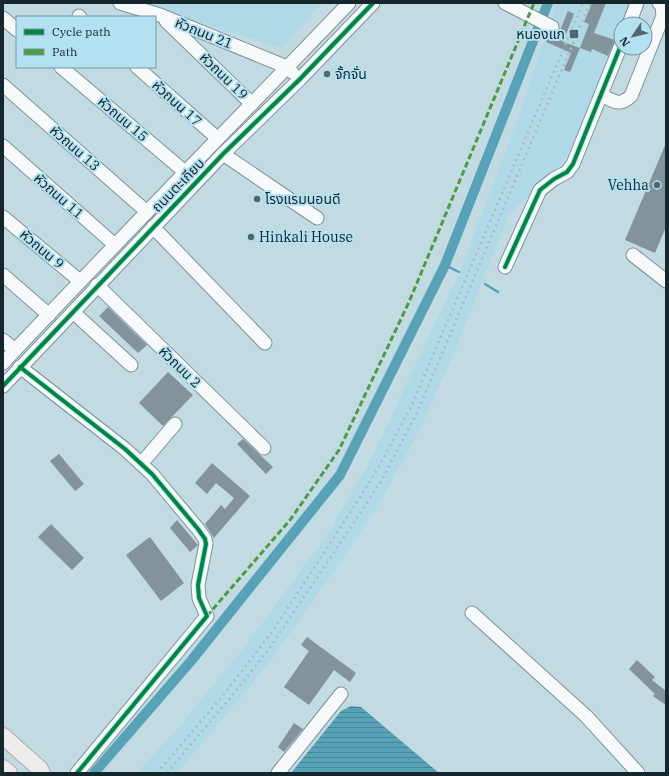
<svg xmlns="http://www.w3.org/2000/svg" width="669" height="776" viewBox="0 0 669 776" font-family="'IBM Plex Serif','Noto Sans Thai',serif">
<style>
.built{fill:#b0d9e7}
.water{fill:url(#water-rules)}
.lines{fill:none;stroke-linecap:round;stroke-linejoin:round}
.stream{stroke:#57a2b7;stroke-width:2.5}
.canal{stroke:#57a2b7;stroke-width:10}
.building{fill:#82939b}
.minor-casing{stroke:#7e9198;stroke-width:15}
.major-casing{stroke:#aaacad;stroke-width:18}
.minor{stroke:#f6fafb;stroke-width:13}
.major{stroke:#eeeceb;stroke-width:16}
.rail{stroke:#b1b6b8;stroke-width:2.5;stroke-dasharray:2 4;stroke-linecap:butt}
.quiet{stroke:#4b9c42;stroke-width:3;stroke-dasharray:6 3;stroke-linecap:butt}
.cycleway-casing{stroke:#b4e1f1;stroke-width:6}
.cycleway{stroke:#00873e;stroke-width:4}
.poi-dot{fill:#52666d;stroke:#b4e1f1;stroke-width:1.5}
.labels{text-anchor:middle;stroke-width:4;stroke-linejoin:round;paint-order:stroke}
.street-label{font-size:14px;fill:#15272d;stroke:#b4e1f1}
.poi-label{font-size:14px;fill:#15272d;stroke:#b4e1f1;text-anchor:start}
</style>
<defs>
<pattern id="water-rules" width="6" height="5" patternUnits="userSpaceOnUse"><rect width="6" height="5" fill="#57a2b7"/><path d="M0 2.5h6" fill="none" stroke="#478495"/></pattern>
</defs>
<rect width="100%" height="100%" fill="#c2dbe3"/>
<g class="built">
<path d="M136,3h187l-41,45z"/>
<path d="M557,3h76l-9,21h-3v8l-37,90 -20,39 -55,54 -58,145 -32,71 -37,68 -45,68 -71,100 -89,106h-40l46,-51 63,-77 81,-110 45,-78 89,-188 52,-138z"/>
</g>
<path class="water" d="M351,706l10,1 78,66h-148l50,-62z"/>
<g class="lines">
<g class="stream">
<path d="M445,265l14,7"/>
<path d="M485,284l13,8"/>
</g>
<path class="canal" d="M94,773l97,-112 149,-186 105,-210 103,-262"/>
</g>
<g class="building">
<path d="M592,3h14l-12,30 21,7 -7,16 -16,-7 -1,3 -11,-4 9,-24 -5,-2z"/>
<path d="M568,11l6,3 -11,28 17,6 -10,24 -6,-2 7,-17 -25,-11 2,-4 8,2z"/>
<path d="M666,143v84l-11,26 -30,-13z"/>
<path d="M108,307l39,38 -9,8 -39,-37z"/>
<path d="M168,372l25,23 -30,31 -24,-23z"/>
<path d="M243,439l30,28 -7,7 -29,-30z"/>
<path d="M59,454l25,30 -9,7 -25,-30z"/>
<path d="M212,463l38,33 -36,42 -9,-14 16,-19 4,4 9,-11 -18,-15 -9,11 -12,-11z"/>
<path d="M177,520l21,25 -8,7 -20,-24z"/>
<path d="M51,524l33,34 -12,12 -34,-33z"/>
<path d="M150,537l34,46 -23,18 -35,-46z"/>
<path d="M307,637l49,36 -6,9 -16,-12 -25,35 -25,-18 25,-36 -8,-6z"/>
<path d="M637,660l18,17 -3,3 14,11v14l-13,-9 2,-2 -26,-25z"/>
<path d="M294,723l9,6 -19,23 -6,-5z"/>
</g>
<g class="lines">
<g class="minor-casing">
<g id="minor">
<path d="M120,3l40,12 127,52 5,5"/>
<path d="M505,3l47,24"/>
<path d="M79,16l1,1"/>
<path d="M3,18l14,12"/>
<path d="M166,21l86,83"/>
<path d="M629,24l8,-21"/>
<path d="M61,67l124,105"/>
<path d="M137,67l80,71"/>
<path d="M3,85l144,127"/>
<path d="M601,95c13,6 18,12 30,1l32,-80 -1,-10 -3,-3"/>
<path d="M3,146l112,99"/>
<path d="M223,154l94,64"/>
<path d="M3,217l77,64"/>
<path d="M153,227l112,116"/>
<path d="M633,255l33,26"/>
<path d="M505,267l35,-77 14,-11 13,-7 6,-8 48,-119"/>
<path d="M3,275l46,40"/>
<path d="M97,285l167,163"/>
<path d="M73,312l58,53"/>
<path d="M3,340l12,10"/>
<path d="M3,363c114,-122 231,-240 346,-360"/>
<path d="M20,367l105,82 27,25 46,55 7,10 1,5 -8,41 1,13 8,18 -130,157"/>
<path d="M3,386l220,-232 77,-75 73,-76"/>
<path d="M141,464l34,-40"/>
<path d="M472,613l114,103 52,57"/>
<path d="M278,773l63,-79"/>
</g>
</g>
<g class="major-casing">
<g id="major">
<path d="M3,736l37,33 2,4"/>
<path d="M3,768l6,5"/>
</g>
</g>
<use href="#minor" class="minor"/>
<use href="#major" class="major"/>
<g class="rail">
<path d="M157,773l64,-75 53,-69 87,-133 17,-28 33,-61 172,-404"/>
<path d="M167,773l69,-82 35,-45 62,-92 47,-71 37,-70 173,-410"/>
</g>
<path class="quiet" d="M207,616l83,-96 49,-70 70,-148 125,-299"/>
<g class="cycleway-casing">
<g id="cycleway">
<path d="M505,267l35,-77 14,-11 13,-7 6,-8 48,-119"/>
<path d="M20,367l105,82 27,25 46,55 7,10 1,5 -8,41 1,13 8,18 -130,157"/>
<path d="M3,386l220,-232 77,-75 73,-76"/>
</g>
</g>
<use href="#cycleway" class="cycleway"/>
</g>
<g class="poi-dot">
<rect x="569" y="29" width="10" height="10" rx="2"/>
<circle cx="327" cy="74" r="4"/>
<circle cx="657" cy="185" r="4"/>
<circle cx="257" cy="199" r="4"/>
<circle cx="251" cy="237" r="4"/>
</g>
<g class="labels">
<g class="street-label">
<text transform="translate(204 33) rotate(22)" y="5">หัวถนน 21</text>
<text transform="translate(224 76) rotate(44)" y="5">หัวถนน 19</text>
<text transform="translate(177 103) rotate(42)" y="5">หัวถนน 17</text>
<text transform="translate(123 119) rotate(40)" y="5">หัวถนน 15</text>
<text transform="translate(75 148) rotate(41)" y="5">หัวถนน 13</text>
<text transform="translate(178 185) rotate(-46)" y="5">ถนนตะเกียบ</text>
<text transform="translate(59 196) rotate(41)" y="5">หัวถนน 11</text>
<text transform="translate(42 249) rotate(40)" y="5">หัวถนน 9</text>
<text transform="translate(180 367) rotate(44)" y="5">หัวถนน 2</text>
</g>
<g class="poi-label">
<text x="565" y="39" text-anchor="end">หนองแก</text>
<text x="335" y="79">จั้กจั่น</text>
<text x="649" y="190" text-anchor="end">Vehha</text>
<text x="265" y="204">โรงแรมนอนดี</text>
<text x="259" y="242">Hinkali House</text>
</g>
</g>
<rect width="669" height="776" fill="none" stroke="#15272d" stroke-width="8"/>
<rect x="16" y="16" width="140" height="52" fill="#b4e1f1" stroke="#7497a3"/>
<rect x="24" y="29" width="20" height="6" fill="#00873e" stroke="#7497a3"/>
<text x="52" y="36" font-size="12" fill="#15272d">Cycle path</text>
<rect x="24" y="49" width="20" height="6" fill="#4b9c42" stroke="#7497a3"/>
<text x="52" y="56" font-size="12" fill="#15272d">Path</text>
<g transform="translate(633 36) rotate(235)"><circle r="19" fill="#b4e1f1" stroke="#7497a3"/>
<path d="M0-3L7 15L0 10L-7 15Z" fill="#52666d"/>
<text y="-6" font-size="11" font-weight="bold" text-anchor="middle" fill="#15272d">N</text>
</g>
</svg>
